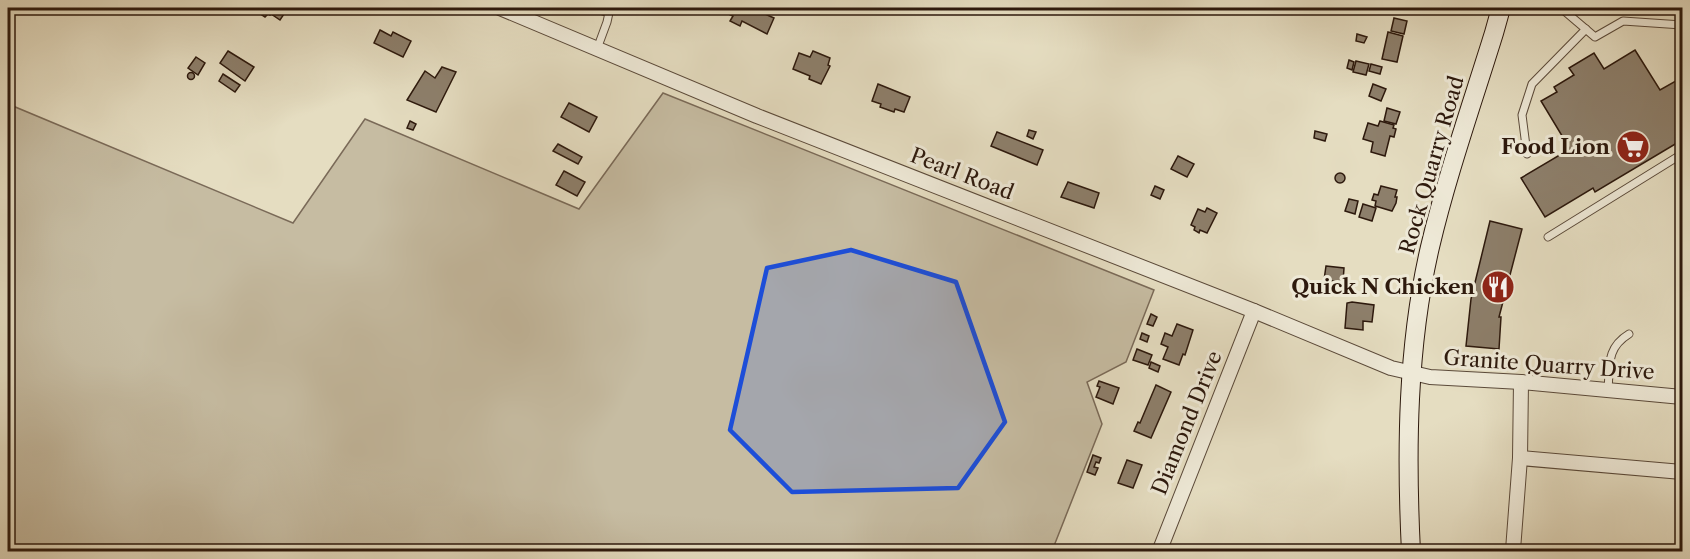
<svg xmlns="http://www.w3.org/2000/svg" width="1690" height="559" viewBox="0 0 1690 559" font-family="'Libre Caslon Text',serif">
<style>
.green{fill:#c6bca2;stroke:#7a6a58;stroke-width:1.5}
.building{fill:#8d7f6b;stroke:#2d190d;stroke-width:1.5}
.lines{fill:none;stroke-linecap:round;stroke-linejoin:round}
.lane-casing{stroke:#5b4a3a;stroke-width:9}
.street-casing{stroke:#5b4a3a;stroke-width:16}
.secondary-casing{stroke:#2d190d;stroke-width:20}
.lane{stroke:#eee9d7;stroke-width:7}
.street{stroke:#eee9d7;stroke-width:14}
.secondary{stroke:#eee9d7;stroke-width:18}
.marked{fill:#1d4ed8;fill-opacity:0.2;stroke:#1d4ed8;stroke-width:4.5;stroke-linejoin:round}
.labels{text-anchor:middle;stroke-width:6;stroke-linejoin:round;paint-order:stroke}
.poi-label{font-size:21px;font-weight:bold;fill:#2d190d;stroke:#eee9d7;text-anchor:end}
.street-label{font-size:21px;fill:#2d190d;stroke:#eee9d7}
</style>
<rect width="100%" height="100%" fill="#e5ddc1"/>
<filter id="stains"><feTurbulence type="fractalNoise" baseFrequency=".00333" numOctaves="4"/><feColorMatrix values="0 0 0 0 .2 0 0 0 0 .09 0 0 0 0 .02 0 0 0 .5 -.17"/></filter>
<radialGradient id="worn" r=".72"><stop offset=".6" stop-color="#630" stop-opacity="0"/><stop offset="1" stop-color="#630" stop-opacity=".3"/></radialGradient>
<path class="green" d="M663,93l491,197 -28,72 -39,20 15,42 -50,127h-1044v-447l285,119 72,-104 214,90z"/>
<g class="building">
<path d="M255,8h33l-8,12 -9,-6 -1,1 -2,-1 -3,3 -6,-4 2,-3z"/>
<path d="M715,8h36l23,10 -7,16 -25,-13 -2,5 -10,-5 3,-5z"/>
<path d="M1394,18l13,3 -3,13 -13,-3z"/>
<path d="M380,30l11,6 2,-4 18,9 -8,16 -29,-14z"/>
<path d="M1388,32l15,4 -6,26 -15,-3z"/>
<path d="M1357,34l10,3 -3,6 -8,-2z"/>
<path d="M1635,50l25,40 21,-12 1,3v59l-87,52 -2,-4 -48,29 -24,-39 49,-29 -29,-48 16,-9 -3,-5 20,-12 -5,-7 25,-15 10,16z"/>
<path d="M228,51l26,16 -9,14 -25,-18z"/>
<path d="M813,51l17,7 -2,7 2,1 -9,18 -12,-5 1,-3 -17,-7 6,-16 11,4z"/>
<path d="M196,57l9,6 -7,12 -10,-7z"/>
<path d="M1349,60l5,2 -2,8 -5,-2z"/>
<path d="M1356,61l13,3 -3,11 -13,-3z"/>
<path d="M1371,64l11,3 -2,7 -11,-3z"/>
<path d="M442,67l14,5 -20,40 -29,-12 18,-29 10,7z"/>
<circle cx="191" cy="76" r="3.5"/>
<path d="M223,74l17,11 -5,7 -16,-11z"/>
<path d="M878,84l32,13 -6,15 -9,-3 -1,3 -14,-5 1,-3 -9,-3z"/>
<path d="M1373,84l13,5 -5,12 -12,-5z"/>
<path d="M569,103l28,14 -8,15 -28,-15z"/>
<path d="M1387,108l13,4 -4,12 -12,-3z"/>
<path d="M410,121l6,3 -3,6 -6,-2z"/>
<path d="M1380,121l14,4 -1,3 3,1 -2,8 -4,-1 -5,20 -14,-4 2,-10 -10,-3 5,-16 10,3z"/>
<path d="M1029,130l7,2 -3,7 -6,-3z"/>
<path d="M1315,131l12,3 -2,7 -11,-3z"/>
<path d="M997,132l46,18 -6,15 -46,-19z"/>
<path d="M558,144l24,13 -4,7 -25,-13z"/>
<path d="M1178,156l16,8 -7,13 -16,-8z"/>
<path d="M564,171l21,11 -8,14 -21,-11z"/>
<circle cx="1340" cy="178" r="5"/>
<path d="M1068,182l31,11 -5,15 -33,-11z"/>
<path d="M1155,186l9,4 -4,9 -9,-4z"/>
<path d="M1381,186l16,4 -2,7h2l-1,6 -4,8 -17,-5 1,-5 -4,-1 2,-6 4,1z"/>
<path d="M1349,199l9,2 -3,13 -10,-3z"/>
<path d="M1363,204l13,4 -4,13 -13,-4z"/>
<path d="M1207,208l10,5 -10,20 -7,-3 -1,3 -5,-3 1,-3 -4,-2 7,-16 7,3z"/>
<path d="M1490,221l32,8 -23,88h2l-2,32 -33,-3 5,-47z"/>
<path d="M1326,266l18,2 -1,14 -19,-2z"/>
<path d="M1352,302l22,3 -2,17 -9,-1v9l-18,-2 2,-25z"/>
<path d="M1151,314l6,3 -4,9 -6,-2z"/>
<path d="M1177,324l16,6 -8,25 -2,-1 -4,11 -16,-6 5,-12 -7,-3 4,-11 7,3z"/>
<path d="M1142,333l7,3 -2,6 -7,-3z"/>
<path d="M1137,349l15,6 -4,10 -15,-5z"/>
<path d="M1151,362l9,4 -2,6 -9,-4z"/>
<path d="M1099,381l20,7 -6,16 -17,-7 4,-10 -3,-1z"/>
<path d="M1156,385l15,7 -20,46 -17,-7 4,-9 2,1z"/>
<path d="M1093,455l8,3 -2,5 -3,-1 -2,5 4,1 -3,7 -8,-3z"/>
<path d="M1127,460l15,5 -9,23 -15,-5z"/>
</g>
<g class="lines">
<g class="lane-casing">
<g id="lane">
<path d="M594,8l15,5"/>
<path d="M1561,8l34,29 28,-16 59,4"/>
<path d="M597,49l10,-27 3,-14"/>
<path d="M1527,154l-5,-39 10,-31 54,-55"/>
<path d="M1548,237l134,-83"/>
<path d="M1608,390c2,-24 -2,-42 21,-56"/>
</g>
</g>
<g class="street-casing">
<g id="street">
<path d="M500,8l257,108 497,195 137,57 39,9 91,5 161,15"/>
<path d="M1520,458l162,14"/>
<path d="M1513,550l7,-92 1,-76"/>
<path d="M1159,552l95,-241"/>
</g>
</g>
<g class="secondary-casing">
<path id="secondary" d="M1411,552c-5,-101 -4,-206 19,-305 17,-72 42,-143 64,-214l7,-25"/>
</g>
<use href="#lane" class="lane"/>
<use href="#street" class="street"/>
<use href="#secondary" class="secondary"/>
</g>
<path class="marked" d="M851,250l105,32 49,140 -47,66 -166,4 -62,-62 37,-162z"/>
<defs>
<g id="supermarket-disc" transform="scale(1.725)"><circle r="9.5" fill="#8f2418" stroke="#eee9d7"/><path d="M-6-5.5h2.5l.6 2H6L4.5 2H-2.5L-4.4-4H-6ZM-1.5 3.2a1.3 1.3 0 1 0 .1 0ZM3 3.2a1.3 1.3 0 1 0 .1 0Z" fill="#fff"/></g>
<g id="restaurant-disc" transform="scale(1.725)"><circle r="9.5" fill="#8f2418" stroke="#eee9d7"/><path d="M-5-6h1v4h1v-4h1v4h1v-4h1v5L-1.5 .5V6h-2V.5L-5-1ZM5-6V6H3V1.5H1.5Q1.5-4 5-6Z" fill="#fff"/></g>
</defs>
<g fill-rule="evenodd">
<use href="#supermarket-disc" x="1633" y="147"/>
<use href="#restaurant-disc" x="1498" y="287"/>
</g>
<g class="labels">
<g class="poi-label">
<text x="1610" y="154">Food Lion</text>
<text x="1475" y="294">Quick N Chicken</text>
</g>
<g class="street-label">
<text transform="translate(1432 165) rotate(-74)" y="7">Rock Quarry Road</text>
<text transform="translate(962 174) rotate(21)" y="7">Pearl Road</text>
<text transform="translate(1549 365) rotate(4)" y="7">Granite Quarry Drive</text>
<text transform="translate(1187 423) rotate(-68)" y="7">Diamond Drive</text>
</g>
</g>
<rect width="1690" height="559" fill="none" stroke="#e5ddc1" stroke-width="30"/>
<rect x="9" y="9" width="1672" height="541" fill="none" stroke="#2d190d" stroke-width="3"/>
<rect x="15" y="15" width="1660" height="529" fill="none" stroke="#2d190d" stroke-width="1.5"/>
<rect width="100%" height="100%" filter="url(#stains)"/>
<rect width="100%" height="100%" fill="url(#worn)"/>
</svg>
